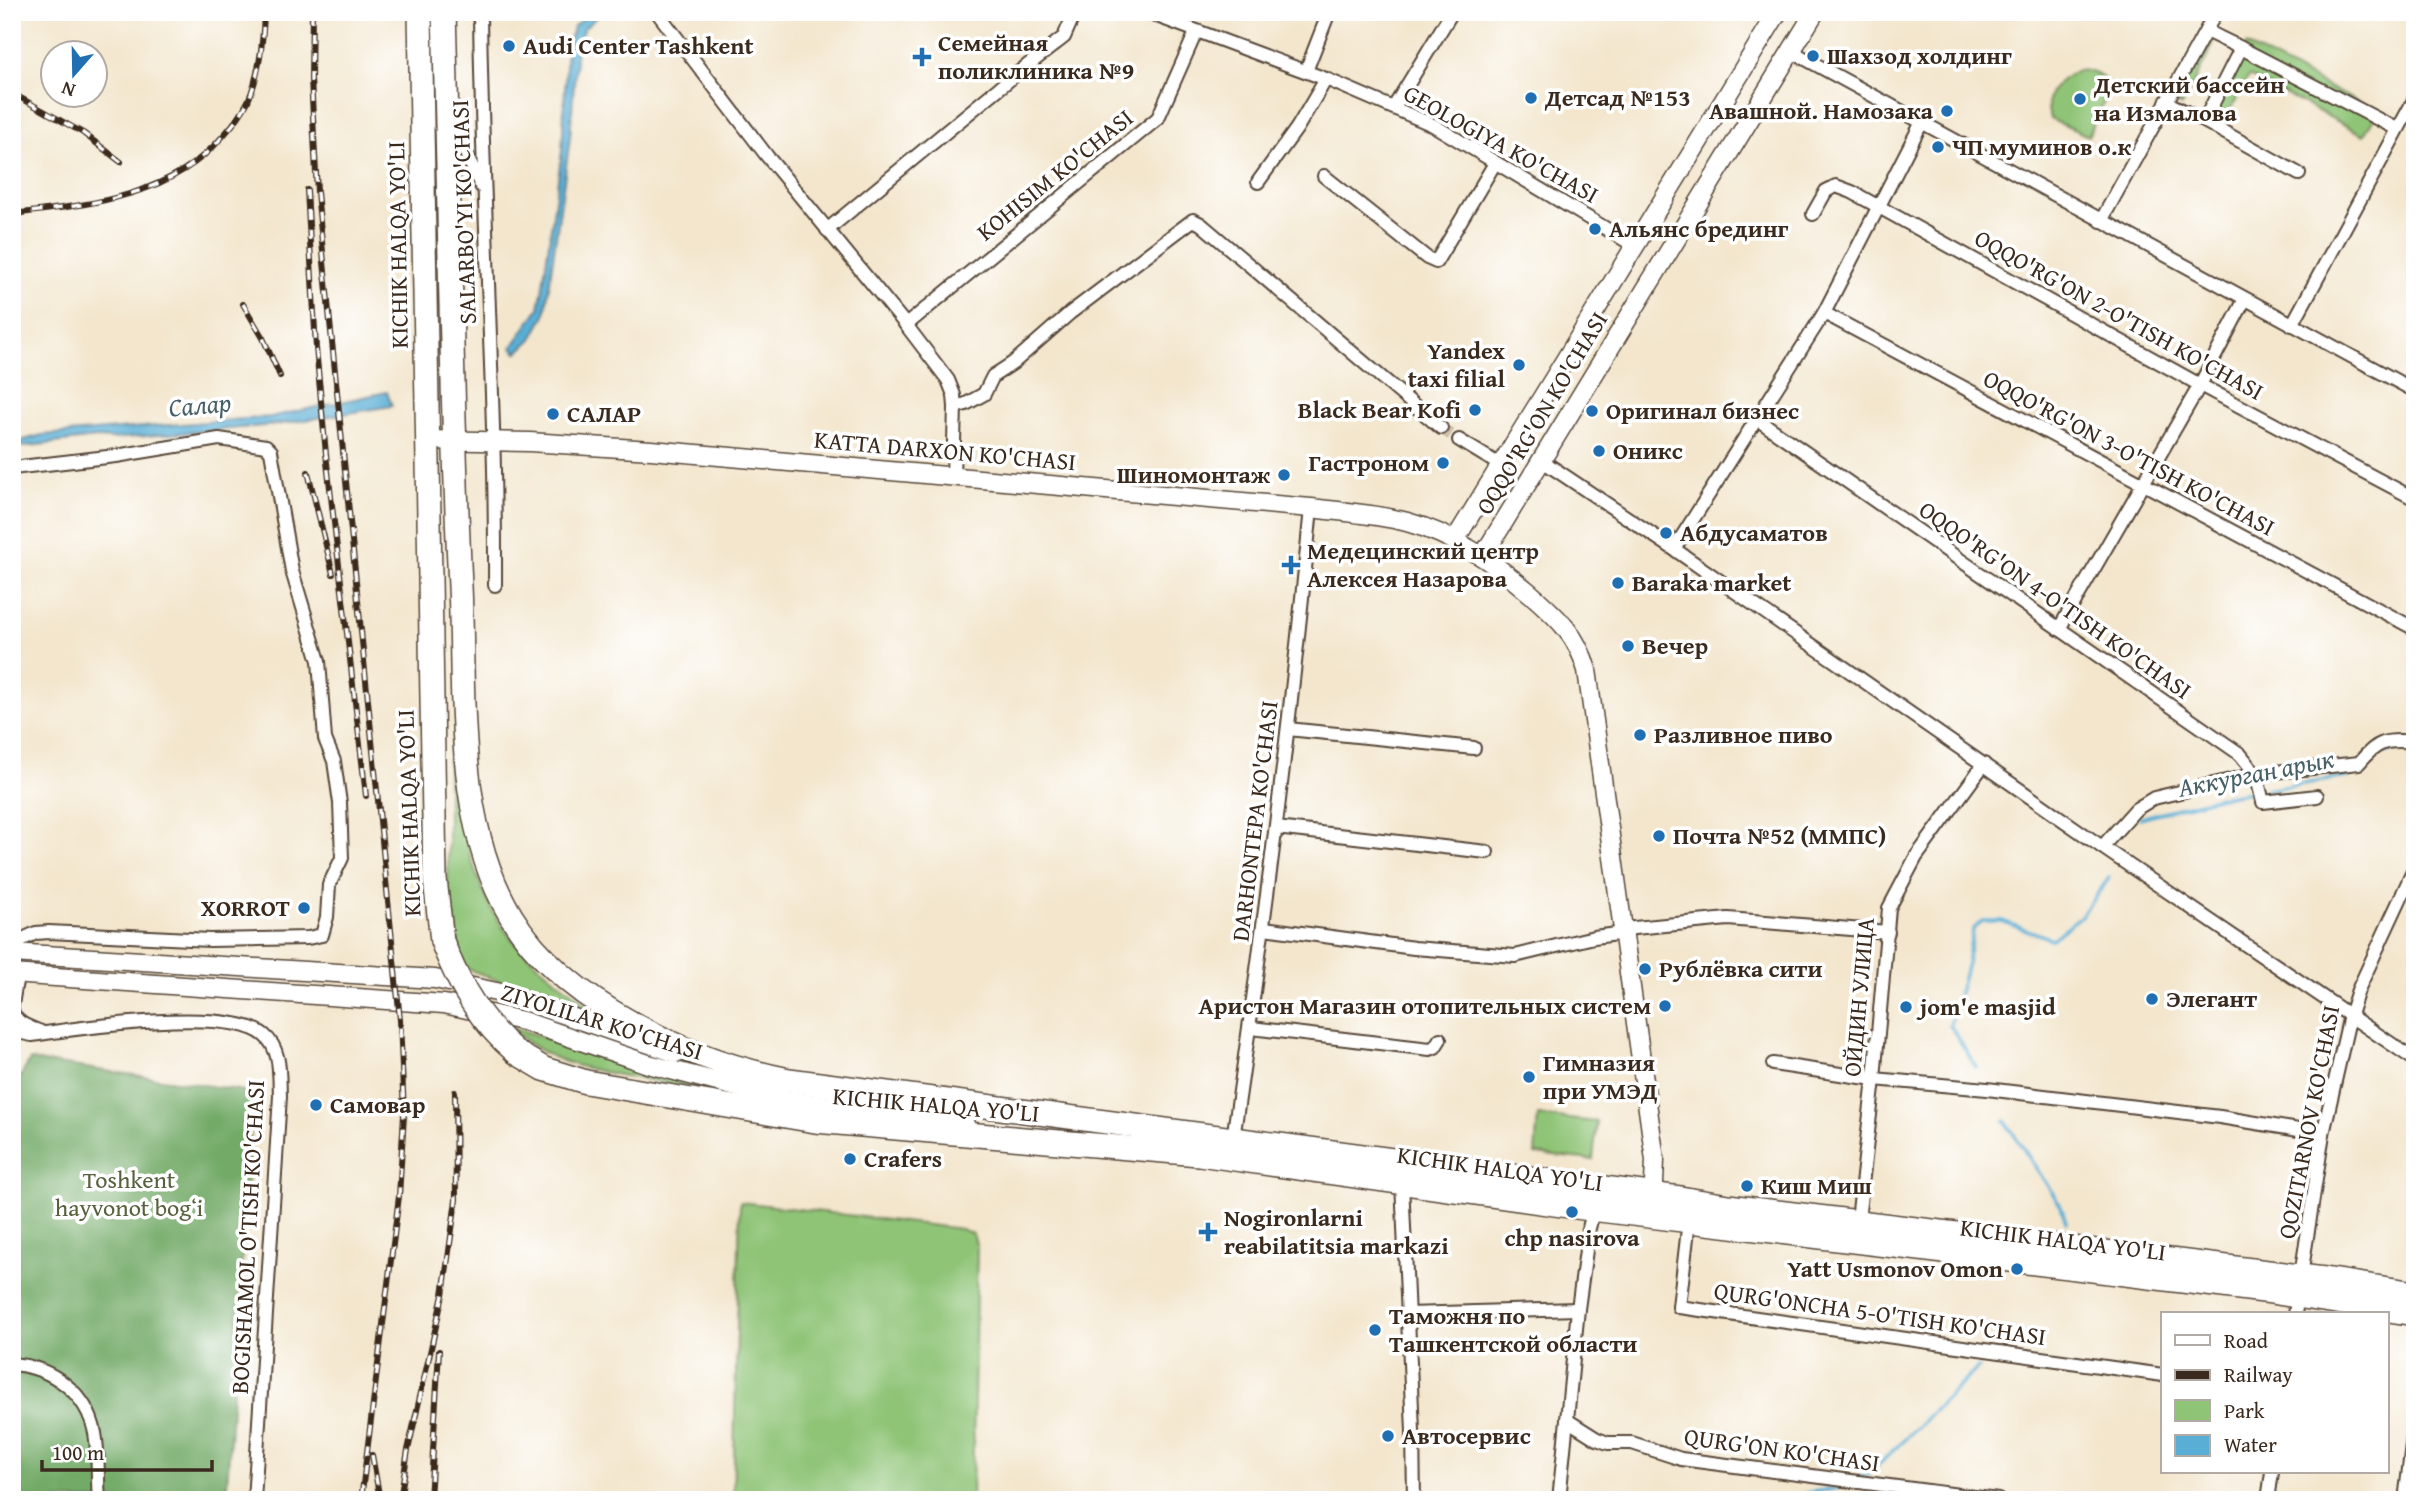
<svg xmlns="http://www.w3.org/2000/svg" width="2427" height="1512" viewBox="0 0 2427 1512" font-family="'Gentium Book Plus',serif">
<style>
.green{fill:#8fc477;stroke:#65774a;stroke-width:2}
.forest{fill:#73aa68;stroke:#576a43;stroke-width:2}
.water{fill:#58aed5;stroke:#4a6c7a;stroke-width:2}
.lines{fill:none;stroke-linecap:round;stroke-linejoin:round}
.stream{stroke:#58aed5;stroke-width:3.5}
.street-tunnel{stroke:#cec0aa;stroke-width:12;stroke-dasharray:12 6;stroke-linecap:butt}
.street-casing{stroke:#574638;stroke-width:16}
.secondary-casing{stroke:#574638;stroke-width:21}
.highway-casing{stroke:#574638;stroke-width:26}
.street{stroke:#fff;stroke-width:12}
.secondary{stroke:#fff;stroke-width:18}
.highway{stroke:#fff;stroke-width:23}
.rail-casing{stroke:#3b2a1e;stroke-width:6}
.rail{stroke:#fff;stroke-width:3.5;stroke-dasharray:10;stroke-linecap:butt}
.highway-bridge-casing{stroke:#574638;stroke-width:26;stroke-linecap:butt}
.highway-bridge{stroke:#fff;stroke-width:23}
.poi-dot{fill:#1f6fb2;stroke:#fff;stroke-width:2.5}
.labels{text-anchor:middle;stroke-width:7;stroke-linejoin:round;paint-order:stroke}
.poi-label{font-size:24px;font-weight:bold;fill:#3b2a1e;stroke:#fff;text-anchor:start}
.street-label{font-size:24px;fill:#3b2a1e;stroke:#fff}
.park-label{font-size:24px;fill:#58603d;stroke:#fff}
.water-label{font-size:26px;font-style:italic;fill:#475f67;stroke:#fff}
</style>
<rect width="100%" height="100%" fill="#fff"/>
<filter id="ink" filterUnits="userSpaceOnUse"><feTurbulence type="fractalNoise" baseFrequency=".0143" numOctaves="2"/><feDisplacementMap in="SourceGraphic" scale="14" xChannelSelector="R" yChannelSelector="G"/><feConvolveMatrix kernelMatrix="1 2 1 2 8 2 1 2 1" color-interpolation-filters="sRGB"/></filter>
<filter id="wash" filterUnits="userSpaceOnUse"><feTurbulence type="fractalNoise" baseFrequency=".00686" numOctaves="4" result="noise"/><feDisplacementMap in="SourceGraphic" scale="28" xChannelSelector="R" yChannelSelector="G"/><feGaussianBlur stdDeviation="1.57" result="paint"/><feColorMatrix in="noise" values="0 0 0 0 0 0 0 0 0 0 0 0 0 0 0 0 0 1.4 0 .05"/><feComposite in="paint" operator="in"/></filter>
<g filter="url(#wash)">
<rect width="100%" height="100%" fill="#f3e6cd"/>
<g class="green">
<path d="M2206,38l8,5 -32,63 -8,-4z"/>
<path d="M2246,45l131,67 -13,23 -115,-59 -28,52 -15,-7z"/>
<path d="M2077,70c14,1 26,4 34,17l-23,49 -38,-17c-7,-28 4,-34 27,-49z"/>
<path d="M448,758h3c10,66 22,145 73,194 27,26 59,48 88,72l-147,-56 -11,-31 -6,-44z"/>
<path d="M510,1026l110,38 102,29c-28,-5 -57,-10 -85,-15 -48,-8 -93,-15 -127,-52z"/>
<path d="M1538,1116l59,6 -4,38 -58,-6z"/>
<path d="M740,1202l221,27 12,5 4,13 -5,253h-239z"/>
</g>
<path class="forest" d="M30,1060l223,32 -27,408h-214v-409z"/>
<g class="water">
<path d="M591,12h12l-19,16 -7,17 -7,93 -25,177 -13,24 -15,14 -5,-6 27,-39 3,-16 20,-141 5,-106 7,-19z"/>
<path d="M387,392l5,14 -117,19 -162,14 -17,-1 -84,10v-5l30,-8 228,-18z"/>
</g>
<g class="lines">
<g class="stream">
<path d="M2373,754l30,-5 12,3"/>
<path d="M2265,790l82,-13 10,-9"/>
<path d="M2140,818l80,-21 37,-6"/>
<path d="M1976,1067l-26,-42 17,-62 6,-33 9,-9h20l50,18 29,-23 28,-38"/>
<path d="M2005,1121l56,85 5,16"/>
<path d="M1859,1478l12,-6 107,-104"/>
<path d="M1792,1500c20,-14 34,-5 54,-15"/>
</g>
</g>
</g>
<g filter="url(#ink)">
<g class="lines">
<path class="street-tunnel" d="M1441,428l18,12"/>
<g class="street-casing">
<g id="street">
<path d="M480,12c2,191 16,382 15,573"/>
<path d="M657,12l110,144 139,169 42,55 6,15 1,12 -2,69"/>
<path d="M1146,12l180,67 107,46 202,121"/>
<path d="M2241,48l156,81"/>
<path d="M1791,51l624,340"/>
<path d="M1306,71l23,-59"/>
<path d="M2166,102l38,19 37,-73 -35,-17"/>
<path d="M1394,107l58,-95"/>
<path d="M2204,121l95,53"/>
<path d="M452,123l29,63"/>
<path d="M1324,176l103,82 9,4 59,-99"/>
<path d="M1258,182l39,-54 29,-49"/>
<path d="M1813,214l13,-23 10,-5 16,6 348,193 215,114"/>
<path d="M2101,221l115,-209"/>
<path d="M827,230l183,-151 54,-42 11,-25"/>
<path d="M1824,313l591,316"/>
<path d="M906,325l252,-207 38,-86"/>
<path d="M2292,325l123,-227"/>
<path d="M955,407l11,-3 18,-10 9,-18 20,-13 57,-50 123,-93 8,4 240,204"/>
<path d="M1757,419l483,335 16,20 7,28 54,-6"/>
<path d="M1459,440l41,25"/>
<path d="M1541,460l133,89 428,298 313,213"/>
<path d="M12,468l104,-12 103,-17 47,7 5,5 21,120 27,90 6,78 9,22 6,42 2,55 -13,27 -2,32 -5,18 -14,3 -98,2 -161,-8 -13,1 -24,11"/>
<path d="M1674,549l150,-236 98,-191"/>
<path d="M2059,629l141,-244 45,-86"/>
<path d="M1288,729l186,19"/>
<path d="M1276,828l211,24"/>
<path d="M2102,847l34,-38 18,-11 102,-24 103,-11c18,-22 27,-24 56,-21"/>
<path d="M1264,928l150,20 101,8 79,-19 31,-4"/>
<path d="M1624,929l104,-10 160,13"/>
<path d="M12,1005l5,-30"/>
<path d="M12,1009c2,14 17,18 29,23"/>
<path d="M1251,1028l179,21 5,-2 5,-8"/>
<path d="M12,1031l20,4c47,-7 196,-29 232,0 18,15 15,40 16,61l-26,404"/>
<path d="M1773,1064l101,15 113,10 233,28 103,17"/>
<path d="M1233,1139c31,-210 58,-420 78,-631"/>
<path d="M1402,1182l11,249 1,69"/>
<path d="M1689,1220l-10,87 484,68"/>
<path d="M1858,1220l16,-141 15,-171 27,-51 68,-93"/>
<path d="M1408,1314l170,-5"/>
<path d="M2295,1314l28,-180 27,-119 8,-25 57,-123"/>
<path d="M12,1364c40,3 75,29 83,69 4,21 2,45 4,67"/>
<path d="M1567,1420l30,19 11,4h24l49,16 317,41"/>
<path d="M1559,1500l19,-191 11,-81 2,-8 9,-11"/>
<path d="M2268,1500l4,-28"/>
<path d="M2405,1500l10,-79"/>
</g>
</g>
<g class="secondary-casing">
<g id="secondary">
<path d="M426,440l104,2 121,8 660,58c32,4 65,6 96,14 48,13 86,40 124,72 27,24 46,41 56,76l68,490 -2,46"/>
<path d="M1455,540l323,-528"/>
<path d="M1483,556l332,-544"/>
<path d="M12,953l423,26 66,14 175,60"/>
<path d="M12,974l432,30 79,17 125,43 139,36 178,24"/>
</g>
</g>
<g class="highway-casing">
<g id="highway">
<path d="M420,12c7,289 9,578 15,867l7,62"/>
<path d="M444,12c6,192 7,383 16,574 5,106 -6,236 51,330 53,88 180,145 278,164l891,118 48,8 597,73 90,14"/>
<path d="M517,1053l27,16 42,13 229,39 384,33 384,54 681,83 151,23"/>
</g>
</g>
<use href="#street" class="street"/>
<use href="#secondary" class="secondary"/>
<use href="#highway" class="highway"/>
<g class="rail-casing">
<g id="rail">
<path d="M312,12l-1,67 6,113 83,828 4,95 -5,81 -38,304"/>
<path d="M12,93l71,40 38,29"/>
<path d="M307,190l9,158 10,106 40,342"/>
<path d="M12,214c75,-9 159,-16 211,-78 9,-10 19,-22 25,-35 12,-27 15,-59 16,-89"/>
<path d="M243,304l20,34 17,38"/>
<path d="M308,472l25,102"/>
<path d="M372,1455l8,45"/>
<path d="M400,1500l8,-50 35,-155 13,-95 -1,-108"/>
<path d="M430,1500l9,-149"/>
</g>
</g>
<use href="#rail" class="rail"/>
<g class="highway-bridge-casing">
<path id="highway-bridge" d="M442,941c16,43 39,82 75,112"/>
</g>
<use href="#highway-bridge" class="highway-bridge"/>
</g>
</g>
<g class="poi-dot">
<circle cx="509" cy="46" r="7"/>
<circle cx="1813" cy="56" r="7"/>
<path d="M918.5 46.5h7v7h7v7h-7v7h-7v-7h-7v-7h7z"/>
<circle cx="1531" cy="98" r="7"/>
<circle cx="2080" cy="99" r="7"/>
<circle cx="1947" cy="111" r="7"/>
<circle cx="1938" cy="147" r="7"/>
<circle cx="1595" cy="229" r="7"/>
<circle cx="1519" cy="365" r="7"/>
<circle cx="1475" cy="410" r="7"/>
<circle cx="1592" cy="411" r="7"/>
<circle cx="553" cy="414" r="7"/>
<circle cx="1599" cy="451" r="7"/>
<circle cx="1443" cy="463" r="7"/>
<circle cx="1284" cy="475" r="7"/>
<circle cx="1666" cy="533" r="7"/>
<path d="M1287.5 554.5h7v7h7v7h-7v7h-7v-7h-7v-7h7z"/>
<circle cx="1618" cy="583" r="7"/>
<circle cx="1628" cy="646" r="7"/>
<circle cx="1640" cy="735" r="7"/>
<circle cx="1659" cy="836" r="7"/>
<circle cx="304" cy="908" r="7"/>
<circle cx="1645" cy="969" r="7"/>
<circle cx="2152" cy="999" r="7"/>
<circle cx="1665" cy="1006" r="7"/>
<circle cx="1906" cy="1007" r="7"/>
<circle cx="1529" cy="1077" r="7"/>
<circle cx="316" cy="1105" r="7"/>
<circle cx="850" cy="1159" r="7"/>
<circle cx="1747" cy="1186" r="7"/>
<circle cx="1572" cy="1212" r="7"/>
<path d="M1204.5 1221.5h7v7h7v7h-7v7h-7v-7h-7v-7h7z"/>
<circle cx="2017" cy="1269" r="7"/>
<circle cx="1375" cy="1330" r="7"/>
<circle cx="1388" cy="1436" r="7"/>
</g>
<g class="labels">
<g class="poi-label">
<text x="938" y="51">Семейная<tspan x="938" dy="28">поликлиника №9</tspan></text>
<text x="523" y="54">Audi Center Tashkent</text>
<text x="1827" y="64">Шахзод холдинг</text>
<text x="2094" y="93">Детский бассейн<tspan x="2094" dy="28">на Измалова</tspan></text>
<text x="1545" y="106">Детсад №153</text>
<text x="1933" y="119" text-anchor="end">Авашной. Намозака</text>
<text x="1952" y="155">ЧП муминов о.к</text>
<text x="1609" y="237">Альянс брединг</text>
<text x="1505" y="359" text-anchor="end">Yandex<tspan x="1505" dy="28">taxi filial</tspan></text>
<text x="1461" y="418" text-anchor="end">Black Bear Kofi</text>
<text x="1606" y="419">Оригинал бизнес</text>
<text x="567" y="422">САЛАР</text>
<text x="1613" y="459">Оникс</text>
<text x="1429" y="471" text-anchor="end">Гастроном</text>
<text x="1270" y="483" text-anchor="end">Шиномонтаж</text>
<text x="1680" y="541">Абдусаматов</text>
<text x="1307" y="559">Медецинский центр<tspan x="1307" dy="28">Алексея Назарова</tspan></text>
<text x="1632" y="591">Baraka market</text>
<text x="1642" y="654">Вечер</text>
<text x="1654" y="743">Разливное пиво</text>
<text x="1673" y="844">Почта №52 (ММПС)</text>
<text x="290" y="916" text-anchor="end">XORROT</text>
<text x="1659" y="977">Рублёвка сити</text>
<text x="2166" y="1007">Элегант</text>
<text x="1651" y="1014" text-anchor="end">Аристон Магазин отопительных систем</text>
<text x="1920" y="1015">jom'e masjid</text>
<text x="1543" y="1071">Гимназия<tspan x="1543" dy="28">при УМЭД</tspan></text>
<text x="330" y="1113">Самовар</text>
<text x="864" y="1167">Crafers</text>
<text x="1761" y="1194">Киш Миш</text>
<text x="1224" y="1226">Nogironlarni<tspan x="1224" dy="28">reabilatitsia markazi</tspan></text>
<text x="1572" y="1246" text-anchor="middle">chp nasirova</text>
<text x="2003" y="1277" text-anchor="end">Yatt Usmonov Omon</text>
<text x="1389" y="1324">Таможня по<tspan x="1389" dy="28">Ташкентской области</tspan></text>
<text x="1402" y="1444">Автосервис</text>
</g>
<g class="street-label">
<text transform="translate(1501 144) rotate(29)" y="8">GEOLOGIYA KO'CHASI</text>
<text transform="translate(1055 175) rotate(-39)" y="8">KOHISIM KO'CHASI</text>
<text transform="translate(464 212) rotate(-92)" y="8">SALARBO'YI KO'CHASI</text>
<text transform="translate(398 245) rotate(-91)" y="8">KICHIK HALQA YO'LI</text>
<text transform="translate(2119 315) rotate(29)" y="8">OQQO'RG'ON 2-O'TISH KO'CHASI</text>
<text transform="translate(1542 413) rotate(-59)" y="8">OQQO'RG'ON KO'CHASI</text>
<text transform="translate(945 451) rotate(5)" y="8">KATTA DARXON KO'CHASI</text>
<text transform="translate(2129 453) rotate(28)" y="8">OQQO'RG'ON 3-O'TISH KO'CHASI</text>
<text transform="translate(2055 600) rotate(35)" y="8">OQQO'RG'ON 4-O'TISH KO'CHASI</text>
<text transform="translate(409 813) rotate(-92)" y="8">KICHIK HALQA YO'LI</text>
<text transform="translate(1255 821) rotate(-83)" y="8">DARHONTEPA KO'CHASI</text>
<text transform="translate(1859 997) rotate(-85)" y="8">ОЙДИН УЛИЦА</text>
<text transform="translate(602 1022) rotate(17)" y="8">ZIYOLILAR KO'CHASI</text>
<text transform="translate(936 1105) rotate(5)" y="8">KICHIK HALQA YO'LI</text>
<text transform="translate(2309 1122) rotate(-79)" y="8">QOZITARNOV KO'CHASI</text>
<text transform="translate(1500 1169) rotate(8)" y="8">KICHIK HALQA YO'LI</text>
<text transform="translate(248 1237) rotate(-87)" y="8">BOGISHAMOL O'TISH KO'CHASI</text>
<text transform="translate(2063 1240) rotate(7)" y="8">KICHIK HALQA YO'LI</text>
<text transform="translate(1880 1314) rotate(8)" y="8">QURG'ONCHA 5-O'TISH KO'CHASI</text>
<text transform="translate(1782 1450) rotate(8)" y="8">QURG'ON KO'CHASI</text>
</g>
<g class="park-label">
<text x="129" y="1188">Toshkent<tspan x="129" dy="28">hayvonot bogʻi</tspan></text>
</g>
<g class="water-label">
<text transform="translate(200 405) rotate(-5)" y="9">Салар</text>
<text transform="translate(2256 773) rotate(-11)" y="9">Аккурган арык</text>
</g>
</g>
<rect width="2427" height="1512" fill="none" stroke="#fff" stroke-width="42"/>
<rect x="2161" y="1312" width="228" height="161" fill="#ffffff" stroke="#b1aaa5" stroke-width="2"/>
<rect x="2175" y="1335" width="35" height="10" fill="#ffffff" stroke="#b1aaa5" stroke-width="2"/>
<text x="2224" y="1348" font-size="21" fill="#3b2a1e">Road</text>
<rect x="2175" y="1370" width="35" height="10" fill="#3b2a1e" stroke="#b1aaa5" stroke-width="2"/>
<text x="2224" y="1382" font-size="21" fill="#3b2a1e">Railway</text>
<rect x="2175" y="1400" width="35" height="21" fill="#8fc477" stroke="#b1aaa5" stroke-width="2"/>
<text x="2224" y="1418" font-size="21" fill="#3b2a1e">Park</text>
<rect x="2175" y="1435" width="35" height="21" fill="#58aed5" stroke="#b1aaa5" stroke-width="2"/>
<text x="2224" y="1452" font-size="21" fill="#3b2a1e">Water</text>
<g transform="translate(74 74) rotate(200)"><circle r="33" fill="#ffffff" stroke="#b1aaa5" stroke-width="2"/>
<path d="M0-5L12 26L0 18L-12 26Z" fill="#1f6fb2"/>
<text y="-10" font-size="19" font-weight="bold" text-anchor="middle" fill="#3b2a1e">N</text>
</g>
<path d="M42 1460v10h170v-10" fill="none" stroke="#3b2a1e" stroke-width="3.5"/>
<text x="52" y="1460" font-size="21" fill="#3b2a1e" stroke="#ffffff" stroke-width="5" paint-order="stroke">100 m</text>
</svg>
